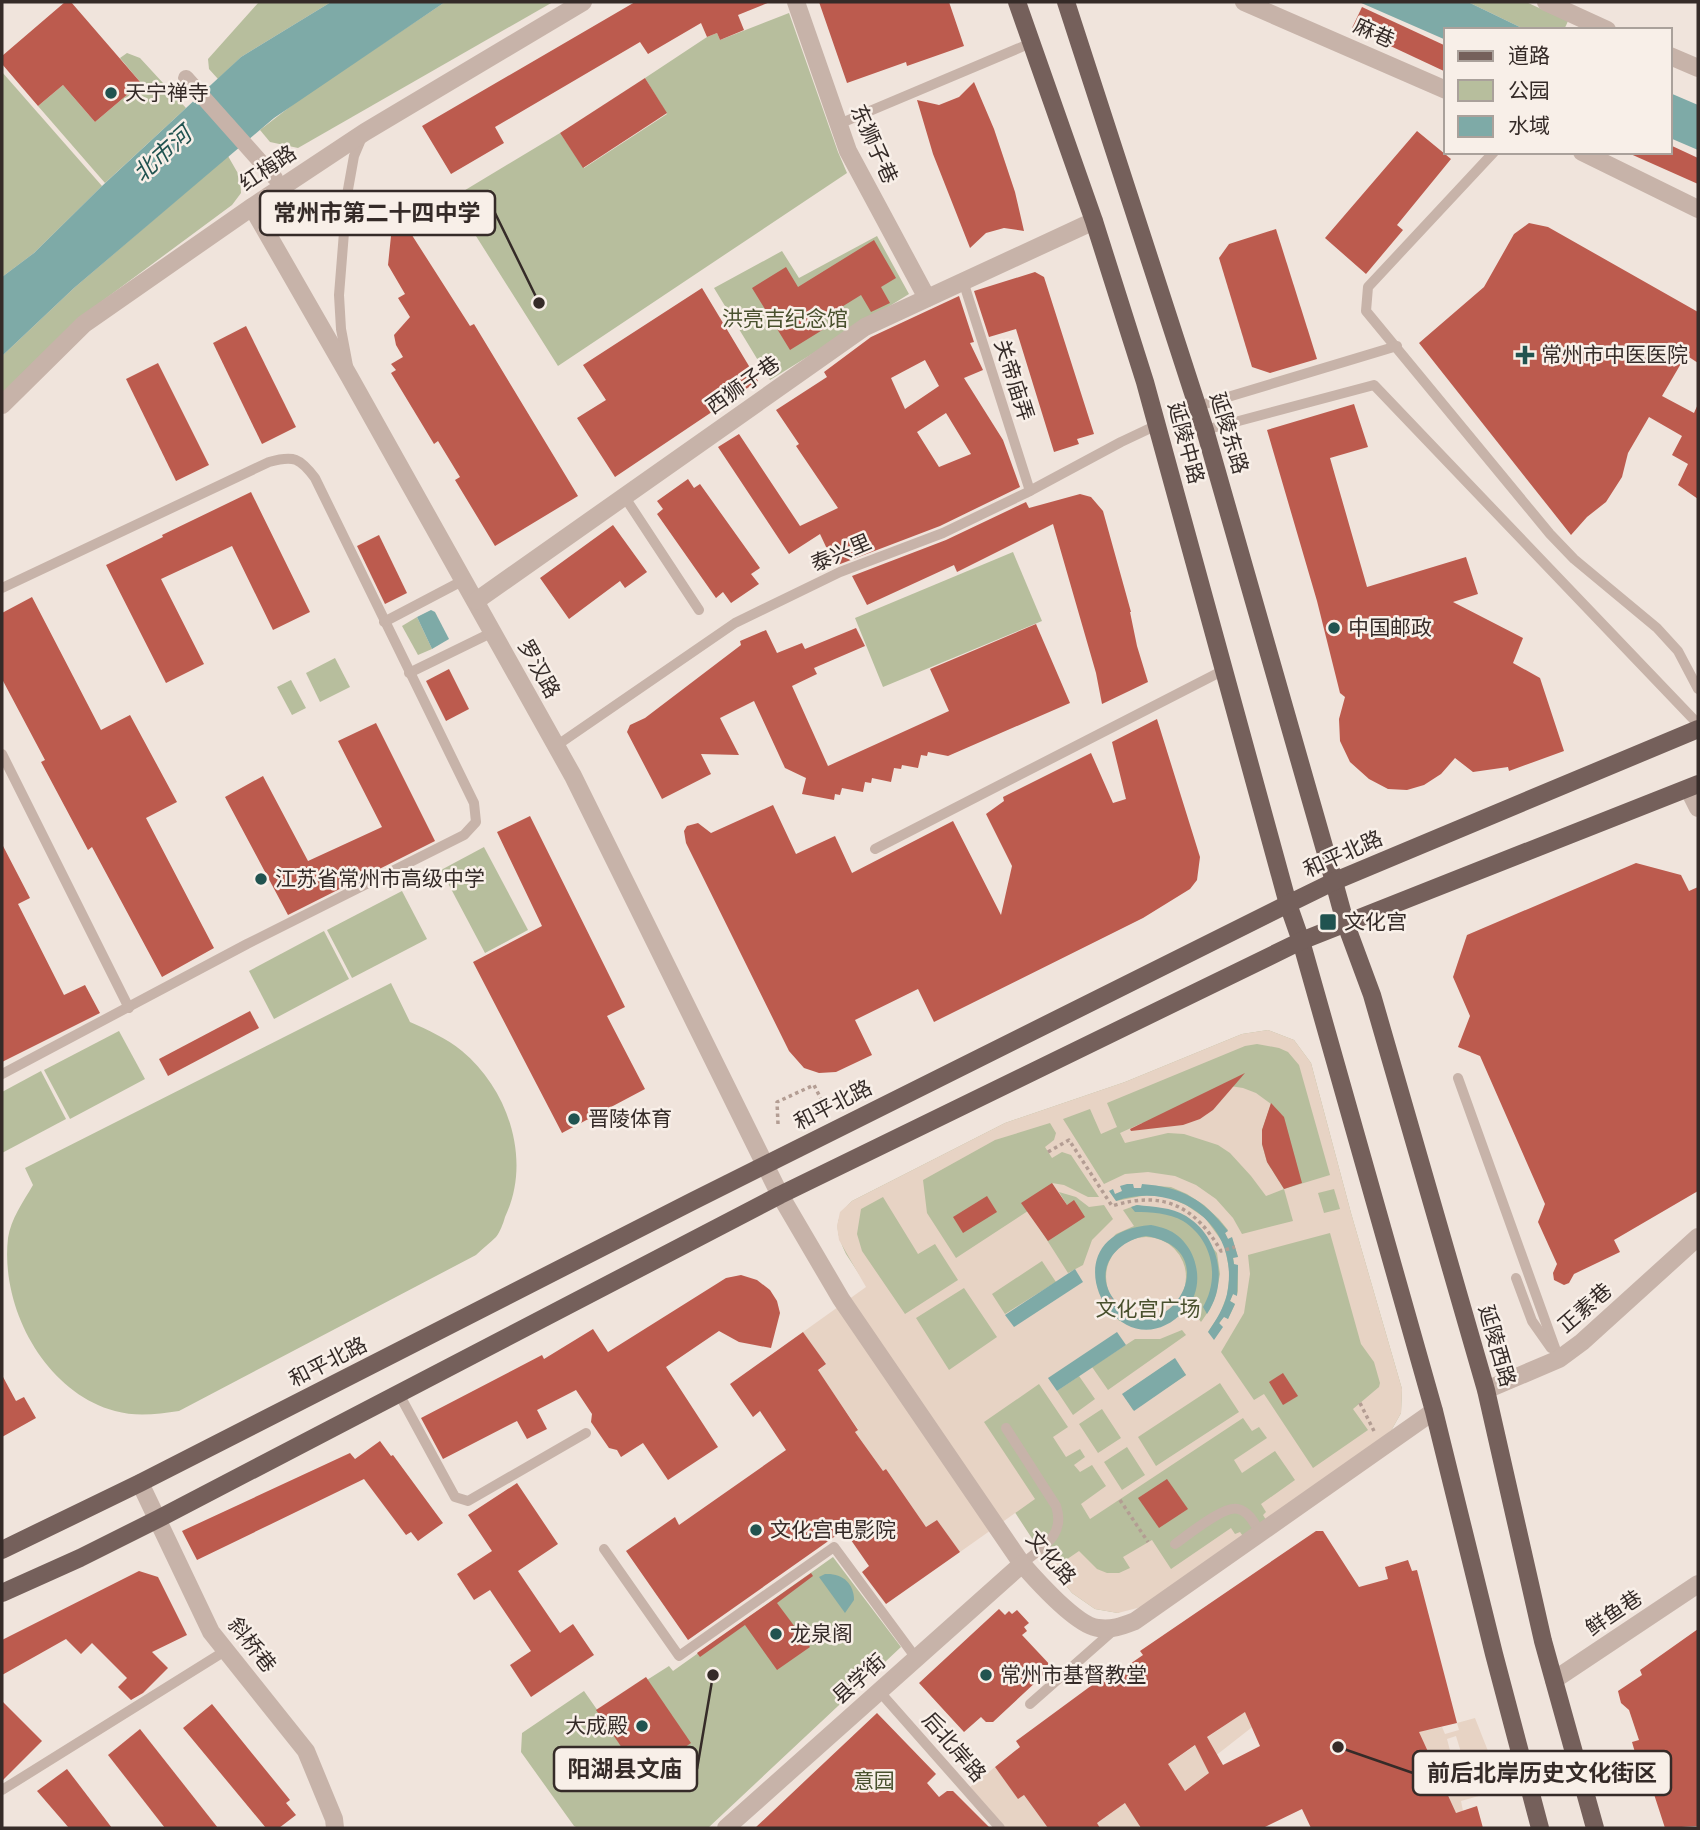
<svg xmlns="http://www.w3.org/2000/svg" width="1700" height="1830" viewBox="0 0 1700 1830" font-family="'DejaVu Sans','Noto Sans SC',sans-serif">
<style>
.green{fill:#b7be9d}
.plaza{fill:#e7d3c4;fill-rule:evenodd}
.water{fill:#7eaaa7;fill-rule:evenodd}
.building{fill:#bc5b4e;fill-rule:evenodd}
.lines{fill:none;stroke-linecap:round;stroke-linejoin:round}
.path{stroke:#b39d93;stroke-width:3.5;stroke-dasharray:3.5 3.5;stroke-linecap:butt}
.service{stroke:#c7b3a9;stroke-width:10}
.pedestrian{stroke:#c7b3a9;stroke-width:16}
.minor{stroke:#c7b3a9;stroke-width:18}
.tertiary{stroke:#c7b3a9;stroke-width:18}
.primary{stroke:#75605b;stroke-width:18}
.poi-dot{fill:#215350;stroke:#f8efe8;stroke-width:2.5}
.labels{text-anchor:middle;stroke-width:5;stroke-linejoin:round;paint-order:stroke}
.street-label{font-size:21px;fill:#352b28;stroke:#f8efe8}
.poi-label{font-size:21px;fill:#352b28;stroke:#f8efe8;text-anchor:start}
.park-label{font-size:21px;fill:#49512e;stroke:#f8efe8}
.water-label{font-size:23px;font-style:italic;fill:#215350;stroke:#f8efe8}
.leader{fill:none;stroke:#352b28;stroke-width:2.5}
.callout-dot{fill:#352b28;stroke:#f8efe8;stroke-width:2.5}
.callout{fill:#f8efe8;stroke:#352b28;stroke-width:2.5}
.callout-label{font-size:23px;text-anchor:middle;font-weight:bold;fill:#352b28}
</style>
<rect width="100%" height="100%" fill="#f0e4dc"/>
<g class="green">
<path d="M259,2h72l-90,55 -23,22 -9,-10 -1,-10z"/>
<path d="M445,2h108l-255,146 -28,-6 -10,-12 40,-31z"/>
<path d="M1468,2h58l42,19 -4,9h-38z"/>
<path d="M789,13l49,139 9,21 -289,193 -106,-168 108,-65 24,35 83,-54 -22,-36 62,-41 10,-4 3,7z"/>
<path d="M127,53l13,5 46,50 -81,75 -67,-77 25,-21 32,37 46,-39 -21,-25z"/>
<path d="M2,72l100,114 -68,67 -32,24z"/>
<path d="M228,156l12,21 1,16 -9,12 -150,111 -80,80v-40l72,-68z"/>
<path d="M877,236l32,58 -139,86 -56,-92 68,-37 17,27z"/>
<path d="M1013,552l29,69 -159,66 -28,-69z"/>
<path d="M417,617l15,32 -14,6 -16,-29z"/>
<path d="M335,658l15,29 -30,15 -14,-29z"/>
<path d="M291,680l15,28 -14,7 -15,-28z"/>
<path d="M484,847l44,83 -43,23 -44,-83z"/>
<path d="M402,891l25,48 -75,39 -25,-48z"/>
<path d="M324,931l25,48 -75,40 -25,-48z"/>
<path d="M391,983l19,39c18,8 36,16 52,29 47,39 70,110 43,166 -2,7 -5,15 -9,20 -6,6 -14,12 -20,18l-297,156c-21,3 -43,6 -64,0 -70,-19 -115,-103 -107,-173 3,-19 15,-36 25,-53l-8,-17z"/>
<path d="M1268,1030l26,10 17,23 40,150 51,176 -1,24 -9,16 -124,94 -150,90 -23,-4 -23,-16 -22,-27 -204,-312c-11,-24 -13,-35 6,-53l153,-78 120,-41 117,-48z"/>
<path d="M119,1031l26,48 -75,40 -26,-49z"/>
<path d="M41,1071l25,48 -64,34v-61z"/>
<path d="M833,1557l68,90 -193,181h-130l-4,-2 -53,-74 1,-19 62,-42 14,20 71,-45 4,5z"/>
</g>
<g class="plaza">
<path d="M1268,1030l26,10 17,23 40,150 51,176 -1,24 -9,16 -18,18 -106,76 -5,-8 3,-3 -5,-8 34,-24 -20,-29 -33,22 -8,-13 33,-22 -8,-11 -7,4 -9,-13 -153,101 -9,-15 25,-18 -14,-21 -12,7 -6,-7 11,-8 -5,-8 -14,8 -13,-20 15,-10 -29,-43 -55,38 51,77 -75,53 -23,-32 -11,7 -40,-58 -3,2 -28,-39 3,-3 -40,-58 8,-7 -23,-32 63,-45 -27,-47 -2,-14 3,-14 12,-11 153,-78 120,-41 117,-48zM1257,1044l22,4 9,4 11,13 31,110 -46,14 -17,-27 -5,-18v-14l9,-26 -15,-11 -13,-5 -13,-2 -77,40 -11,-3 -22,10 5,10 43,-10 16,1 34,11 12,8 21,23 15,20 18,-7 9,32 -51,13 -9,-16 -17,-19 -20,-14 -21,-9 -27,-4 -23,2 -21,10 -41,-65 27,-10 11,25 16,-7 -10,-24 138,-57zM1050,1123l6,10 -2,7 -9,7 7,11 10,-6 9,3 28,42h-11l-24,-12 -12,-2 5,9 -101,66 -29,-45 -4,-33 72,-40zM1142,1185l29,2 16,7 17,11 15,14 9,11 -3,3 3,6 4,-1 6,19h-5l1,8h4v26l-1,4 -4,-1 -3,7 5,3 -7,15 -4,-3 -5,8 -11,8 12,-18 7,-19 3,-22 -6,-29 -19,-26 -19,-13 -19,-8 -20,-2 -31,6 -1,-7 27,-6zM1334,1189l6,20 -16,4 -6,-20zM1059,1192l17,5 13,10 15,-2 9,14 -21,21 -9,25 -15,8 -30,-47 29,-21zM883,1197l35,57 17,-10 23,36 -53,34 -43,-63 -5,-17 4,-25zM1137,1205l49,11 31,37 3,21 -4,21 -6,14 -9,13 -12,-16 -10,11 -60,4 -23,-58 8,-16 12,-13 18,-8 -11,-16zM1330,1233l31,111 13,18 6,21 -1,4 -26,22 15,21 -55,38 -49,-74 -10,6 -33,-48 23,-39 6,-39 -2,-19zM1042,1261l14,21 -51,32 -13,-20zM964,1288l33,49 -48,33 -33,-52zM1182,1330l4,5 -78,55 -16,-23 43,-28h25zM1174,1359l12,16 -53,35 -10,-16zM1079,1376l16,23 -22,16 -16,-24zM1220,1383l19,29 -83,54 -18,-29zM1102,1409l19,29 -23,15 -19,-29zM1127,1447l18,28 -23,15 -18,-28z"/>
<circle cx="1146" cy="1277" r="40"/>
<path d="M1231,1528l4,6 5,-2 5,7 -100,67 -27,7 -23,-4 -23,-16 -26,-33 10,-8 7,10 16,-11 18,18 10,4h12l11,-5 -7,-11 29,-17 19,29z"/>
<path d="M1299,1675l129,55 14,-3 3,7 14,-4 -2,-7 18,-5 28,71 -42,12 2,10 -16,5 4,12h-14l-10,-21 -158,-87 -18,8 -46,36 30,64h-10l-18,-33 -10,6 -7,-14 -51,38v3h-39l-3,-5 35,-25 36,-34zM1456,1736l7,23 -10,3 -6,-23zM1466,1769l6,22 -10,3 -6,-23z"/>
<path d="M995,1767l23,31 6,-3 24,33h-42l-36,-41z"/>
</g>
<g class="water">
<path d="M331,2h114l-171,116 -200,170 -72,68v-79l32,-24 68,-67 139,-129z"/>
<path d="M1359,2h109l58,28h-80v10z"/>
<path d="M1670,93l28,12v45l-28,-12z"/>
<path d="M431,610l4,2 14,27 -17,10 -15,-32z"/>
<path d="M1127,1184h6l1,4h7l1,-4c40,3 61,15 86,47l-3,2 3,6 4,-2 6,20 -5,1 1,6 4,1 -1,31 -4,-2 -3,7 5,3 -7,15 -4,-2 -5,6 4,4 -9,13 -6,-8c8,-12 16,-24 19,-38 14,-68 -49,-114 -111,-93l-7,-10 4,-2 2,5 7,-3 -2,-5z"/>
<path d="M1137,1205c17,2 34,2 49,11 33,20 43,66 21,98l-4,-7c17,-29 10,-67 -20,-86 -14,-8 -32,-9 -48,-9l-4,-5z"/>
<path d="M1151,1225c5,1 10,2 15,4 31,12 42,57 19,81 -66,72 -146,-76 -34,-85zM1146,1236c90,15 10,128 -33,62 -20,-29 3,-57 33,-62z"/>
<path d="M1075,1269l8,13 -69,45 -9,-12z"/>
<path d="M1117,1332l9,13 -69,46 -9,-13z"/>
<path d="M1175,1358l11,17 -52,36 -12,-17z"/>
<path d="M825,1574c17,-1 29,9 29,26l-9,13 -26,-36z"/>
</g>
<g class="building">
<path d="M65,2h6l70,81 -46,39 -32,-37 -25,21 -36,-42v-8z"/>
<path d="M635,2h135l-32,13 6,15 -24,10 -3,-7 -10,4 -6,-14 -53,31 -8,-12 -145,85 9,16 -53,31 -29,-48z"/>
<path d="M819,2h130l15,44 -57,20 -1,-4 -59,21z"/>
<path d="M1362,7l84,39v26l-94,-44z"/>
<path d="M645,78l22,35 -84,55 -23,-35z"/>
<path d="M974,82l20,47 21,63 9,39 -20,-3 -18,5 -16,15 -37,-94 -16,-54 22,5 20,-8z"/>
<path d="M1417,131l34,28 -54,66 6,5 -37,44 -41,-36z"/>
<path d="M1670,145l28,13v26l-72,-32h44z"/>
<path d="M394,207l76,119 4,-2 104,172 -83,50 -40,-66 5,-3 -22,-36 -4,3 -43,-71 5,-3 -5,-6 12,-7 -7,-12 -2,-10 16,-18 -12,-19 7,-4 -17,-29z"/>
<path d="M1529,223l19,4 150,85v51l-12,-8 -24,41 32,17 4,-9v95l-20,-14 10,-21 -16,-9 10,-19 -33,-19 -21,36 -6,24 -16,25 -19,15 -16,18 -152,-192 65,-56 30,-53z"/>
<path d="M1276,229l41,130 -47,14 -18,-6 -33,-109 10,-14z"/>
<path d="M874,240l22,38 -15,9 9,16 -19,9 -10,-17 -42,26 5,8 -34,21 -38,-62 34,-21 12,20z"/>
<path d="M1035,272l9,5 50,157 -17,5 2,5 -25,8 -38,-123 -27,8 -15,-46z"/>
<path d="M702,288l56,93 -143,96 -38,-59 29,-18 -23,-35z"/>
<path d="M959,296l15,46 -4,1 13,27 -19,8 39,62 17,47 -80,39 -105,40 -15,-32 -31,20 -71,-107 21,-13 61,92 38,-18 -42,-62 3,-2 -23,-34 51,-33 -3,-5 47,-35zM925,360l14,26 -34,23 -14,-31zM946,413l25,41 -32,13 -22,-35z"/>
<path d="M246,326l50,101 -34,17 -49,-101z"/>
<path d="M158,363l51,102 -33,16 -50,-102z"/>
<path d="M1354,404l14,43 -38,11 37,129 99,-30 12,37 -25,8 70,36 -10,25 27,15 24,73 -55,20 -1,-4 -35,5 -18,-14 -14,16 -17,11 -17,5 -19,-1 -19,-10 -19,-17 -10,-21 -1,-22 6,-22 -5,-4 -23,-92 -50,-171z"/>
<path d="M688,479l6,9 6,-4 60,84 -9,6 8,10 -28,19 -8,-11 -7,6 -59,-84 6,-5 -6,-8z"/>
<path d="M251,492l59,120 -37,18 -41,-84 -71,33 43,85 -38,19 -60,-118 57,-28 -1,-2z"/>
<path d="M1080,494l11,3 12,14 28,101h-1l7,34 11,36 -46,22 -6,-31 -43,-149 -96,48 -3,-7 -87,40 -15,-29 94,-36 80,-38 3,6z"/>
<path d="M613,525l34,47 -22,16 -5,-7 -51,38 -29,-41z"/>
<path d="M379,535l28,58 -22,11 -28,-58z"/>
<path d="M32,597l69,133 29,-15 47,87 -31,16 68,130 -52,29 -70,-130 -4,3 -47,-88 4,-2 -43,-81v-66z"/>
<path d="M1036,624l34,79 -122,53 -20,-4 -1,4 -6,-1 -3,13 -16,-3 -1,4 -7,-1 -3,14 -19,-4 -1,5 -6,-1 -2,10 -21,-4 -2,7 -5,-1 -1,6 -32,-6 4,-16 -21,-10 -31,-67 -34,17 19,37 -38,-1 10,20 -49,25 -35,-67 3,-7 15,-7 96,-73 -1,-4 26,-11 11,23 25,-10 3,6 51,-21 9,18 -51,22 3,6 -25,12 36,80 121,-55 -19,-42z"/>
<path d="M449,669l20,40 -23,12 -20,-40z"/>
<path d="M1157,719l43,138 -3,23 -7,9 -47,29 -209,104 -16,-33 -63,31 17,35 -36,17 -17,1 -15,-5 -15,-17 -103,-208 -2,-12 3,-5 11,-3 13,10 62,-28 23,49 39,-18 17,37 101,-52 48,94 11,-49 -26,-52 18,-13 -1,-4 88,-44 22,50 13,-4 -14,-57z"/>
<path d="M376,723l59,118 -147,74 -63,-118 38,-21 45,85 74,-34 -44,-86z"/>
<path d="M530,816l95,191 -18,9 38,73 -83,44 -89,-171 69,-36 -45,-94z"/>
<path d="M2,844l28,54 -12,6 46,91 21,-10 15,28 -98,49z"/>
<path d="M1636,863l45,12 8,16 9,-4v304l-84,49 6,12 -46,22 -5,9 -5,2 -10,-5 -1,-7 4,-9 -19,-42 7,-18 -65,-148 -22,-9 12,-31 -17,-39 14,-42z"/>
<path d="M250,1011l9,17 -91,48 -9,-17z"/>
<path d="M1245,1073l-32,37 -13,9 -17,6 -52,6 -1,-2z"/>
<path d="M1271,1103l13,14 18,66 -18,6 -17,-27 -5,-18v-14z"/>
<path d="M1052,1183l15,22 7,-5 11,17 -37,24 -27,-38z"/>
<path d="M987,1196l10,16 -34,21 -10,-16z"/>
<path d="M741,1275l16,5 13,10 7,11 3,12 -9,35 -32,-6 -20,-11 -53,36 52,80 -50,33 -25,-37 -22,14 -4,-7 -8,-2 -18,-26 1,-8 -16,-24 -39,20 10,19 -20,10 -10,-18 -74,38 -22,-41 121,-63 2,4 49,-30 15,23 118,-74z"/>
<path d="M803,1332l23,32 -8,6 40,60 -3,2 28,39 3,-2 40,58 11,-7 23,32 -74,52 -24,-32 7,-6 -25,-36 -156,110 -62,-89 49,-34 4,8 107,-75 -26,-39 -7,6 -23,-33z"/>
<path d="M1283,1373l15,23 -15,9 -14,-23z"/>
<path d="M2,1375l14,26 8,-4 12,21 -34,19z"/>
<path d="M380,1441l11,15 2,-1 50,68 -25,18 -7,-9 -5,3 -42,-56 -167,81 -15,-29 168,-78 5,6z"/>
<path d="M1167,1479l21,30 -29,19 -21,-30z"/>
<path d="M517,1483l41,61 -40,27 42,62 13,-9 21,31 -63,42 -21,-32 21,-14 -41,-61 -16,10 -17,-26 35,-23 -24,-36z"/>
<path d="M1316,1531h7l36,56 29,-8 -3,-12 23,-7 4,11 5,-1 40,153 -38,9 37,81 21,-7 6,22h-172l-9,-19 -39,19h-122l-16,-25 -28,20 3,5h-52l-24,-33 -6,4 -23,-32 25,-20 -4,-6 87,-64 2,4 38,-26 -3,-4zM1245,1712l15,34 -37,19 -16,-28zM1195,1745l14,28 -24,18 -17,-27z"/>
<path d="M139,1571l19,6 29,58 -35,17 16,16 -25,25 -12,7 -13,-13 9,-9 -35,-35 -11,11 -15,-15 -64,36v-35z"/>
<path d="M811,1573l2,3 -36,27 33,44 -33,23 -32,-45 -45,32 -3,-4z"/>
<path d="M999,1609l6,6 4,-4 3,3 5,-4 12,13 -5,4 3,4 -5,4 30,32 -59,55h-7l-5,-5 -17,15 -45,-49z"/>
<path d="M1698,1629v197l-33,2 -14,-43 -6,2 -13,-45 7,-2 -10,-30 -8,-7 -3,-12 24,-16 -2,-5z"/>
<path d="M646,1677l45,66 -49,34 -46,-67z"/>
<path d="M2,1701l40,40 -40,40z"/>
<path d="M212,1704l78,96 -4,3 10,12 -17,13h-13l-83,-100z"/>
<path d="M877,1713l59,61 -9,9 12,14 8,-6h6l37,37h-235z"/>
<path d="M140,1729l78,99h-53l-57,-73z"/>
<path d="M67,1769l45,59h-43l-32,-37z"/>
</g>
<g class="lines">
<g class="path">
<path d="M778,1124l-1,-22 37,-17 7,14"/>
<path d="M1048,1152l21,-12 43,66c51,-16 83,0 109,45l14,-4"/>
<path d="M1103,1304l9,-6"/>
<path d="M1360,1403l14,28"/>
<path d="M1120,1500l28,42"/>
</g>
<g class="service">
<path d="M839,124l192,-81"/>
<path d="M1494,152l-126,135 -2,24 184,223 24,25 83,69 21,23 20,38"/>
<path d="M963,281l67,210"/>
<path d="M348,366l-7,-37 -2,-34 8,-100 7,-39 8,-19"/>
<path d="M1198,406l199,-60"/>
<path d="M1205,430l169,-45 324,339"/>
<path d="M624,496l75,114"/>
<path d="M2,588l267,-126c25,-7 31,-4 46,16l159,325 2,19 -12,13 -217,109 -245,130"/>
<path d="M384,622l80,-42"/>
<path d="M409,673l84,-41"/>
<path d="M556,746l179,-123 105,-51 103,-39 83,-40 95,-51 36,-17"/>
<path d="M2,754l127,254"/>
<path d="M875,849l349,-179"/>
<path d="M1458,1078l101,281"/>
<path d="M1516,1278l16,43 19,27"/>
<path d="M399,1394l56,103 13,4 118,-68"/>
<path d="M1006,1428l50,78c10,30 -14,41 -34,58"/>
<path d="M1175,1544c13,-9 49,-39 63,-35 12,3 17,16 23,25"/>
<path d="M604,1549l75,107 155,-109 82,111"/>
<path d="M879,1691l121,137"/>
<path d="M1030,1704l85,-75"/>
<path d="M2,1790l223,-139"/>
</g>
<path class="pedestrian" d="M186,78l89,100"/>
<g class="minor">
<path d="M796,2l52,149 79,147"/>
<path d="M1244,2l202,88"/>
<path d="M1546,2l61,28"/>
<path d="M1670,56l28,12"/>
<path d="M1582,152l116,57"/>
<path d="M252,207l97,169 224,400 207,419 61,104 181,265c14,16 55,62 76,64 14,2 24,-2 37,-7l299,-210"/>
<path d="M476,601l389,-274 229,-106"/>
<path d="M1689,790l9,18"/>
<path d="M1486,1390l73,-31 23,-17 116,-105"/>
<path d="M140,1483l71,149 95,119 28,68 1,9"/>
<path d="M1554,1680l144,-96"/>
<path d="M726,1828l296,-264"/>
</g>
<path class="tertiary" d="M2,405l82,-81 168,-117 113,-75 218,-130"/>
<g class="primary">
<path d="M1017,2l77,219 51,161 143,522 13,37 133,470 60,243 46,174"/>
<path d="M1066,2l139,428 126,441 14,51 27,73 114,395 57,251 52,187"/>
<path d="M2,1550l138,-67 553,-282 595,-297 47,-23 363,-152"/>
<path d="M2,1593l78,-35 78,-39 622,-324 521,-254 397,-157"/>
</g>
</g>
<g class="poi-dot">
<circle cx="111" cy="93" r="7"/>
<path d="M1521.5 344.5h7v7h7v7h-7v7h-7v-7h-7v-7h7z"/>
<circle cx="1334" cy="628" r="7"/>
<circle cx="261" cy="879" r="7"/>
<rect x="1319" y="913" width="18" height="18" rx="3.5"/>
<circle cx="574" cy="1119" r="7"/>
<circle cx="756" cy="1530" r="7"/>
<circle cx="776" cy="1634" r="7"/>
<circle cx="986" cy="1675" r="7"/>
<circle cx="642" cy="1726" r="7"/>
</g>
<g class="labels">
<g class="street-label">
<text transform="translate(1374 33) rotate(24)" y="7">麻巷</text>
<text transform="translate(874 144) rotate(66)" y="7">东狮子巷</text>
<text transform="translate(268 168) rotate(-34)" y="7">红梅路</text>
<text transform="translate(1014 380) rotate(72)" y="7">关帝庙弄</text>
<text transform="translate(743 385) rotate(-35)" y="7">西狮子巷</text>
<text transform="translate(1229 433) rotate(73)" y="7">延陵东路</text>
<text transform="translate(1186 443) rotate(75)" y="7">延陵中路</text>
<text transform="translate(841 553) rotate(-23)" y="7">泰兴里</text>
<text transform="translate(539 669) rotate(61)" y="7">罗汉路</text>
<text transform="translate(1343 854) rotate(-24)" y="7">和平北路</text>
<text transform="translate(833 1105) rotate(-27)" y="7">和平北路</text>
<text transform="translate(1585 1308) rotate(-41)" y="7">正素巷</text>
<text transform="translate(1497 1346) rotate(74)" y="7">延陵西路</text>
<text transform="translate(328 1362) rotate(-27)" y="7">和平北路</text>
<text transform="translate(1051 1558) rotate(49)" y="7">文化路</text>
<text transform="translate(1614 1613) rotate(-34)" y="7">鲜鱼巷</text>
<text transform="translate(252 1645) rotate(52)" y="7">斜桥巷</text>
<text transform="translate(859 1679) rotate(-42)" y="7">县学街</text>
<text transform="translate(954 1747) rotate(49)" y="7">后北岸路</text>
</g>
<g class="poi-label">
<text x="125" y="100">天宁禅寺</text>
<text x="1541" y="362">常州市中医医院</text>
<text x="1348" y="635">中国邮政</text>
<text x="275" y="886">江苏省常州市高级中学</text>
<text x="1344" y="929">文化宫</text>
<text x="588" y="1126">晋陵体育</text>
<text x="770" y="1537">文化宫电影院</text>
<text x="790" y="1641">龙泉阁</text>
<text x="1000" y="1682">常州市基督教堂</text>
<text x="628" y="1733" text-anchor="end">大成殿</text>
</g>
<g class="park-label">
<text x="785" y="326">洪亮吉纪念馆</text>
<text x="1148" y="1316">文化宫广场</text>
<text x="874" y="1788">意园</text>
</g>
<g class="water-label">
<text transform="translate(162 154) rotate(-42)" y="8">北市河</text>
</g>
</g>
<path class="leader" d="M539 303L495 213M713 1675L697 1769M1338 1747L1413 1773"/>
<g class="callout-dot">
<circle cx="539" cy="303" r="7"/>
<circle cx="713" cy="1675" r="7"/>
<circle cx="1338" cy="1747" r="7"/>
</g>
<g class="callout">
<rect x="260" y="191" width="235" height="44" rx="7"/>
<rect x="554" y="1747" width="143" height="44" rx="7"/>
<rect x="1413" y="1751" width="258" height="44" rx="7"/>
</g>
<g class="callout-label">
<text x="377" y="221">常州市第二十四中学</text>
<text x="625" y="1777">阳湖县文庙</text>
<text x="1542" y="1781">前后北岸历史文化街区</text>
</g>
<rect width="1700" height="1830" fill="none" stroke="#352b28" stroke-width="7"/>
<rect x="1444" y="28" width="228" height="126" fill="#f8efe8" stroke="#aaa19b" stroke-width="2"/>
<rect x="1458" y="51" width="35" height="10" fill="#75605b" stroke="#aaa19b" stroke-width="2"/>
<text x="1508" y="63" font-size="21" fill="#352b28">道路</text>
<rect x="1458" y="80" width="35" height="21" fill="#b7be9d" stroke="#aaa19b" stroke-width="2"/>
<text x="1508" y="98" font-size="21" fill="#352b28">公园</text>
<rect x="1458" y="116" width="35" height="21" fill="#7eaaa7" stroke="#aaa19b" stroke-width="2"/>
<text x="1508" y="133" font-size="21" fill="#352b28">水域</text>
</svg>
